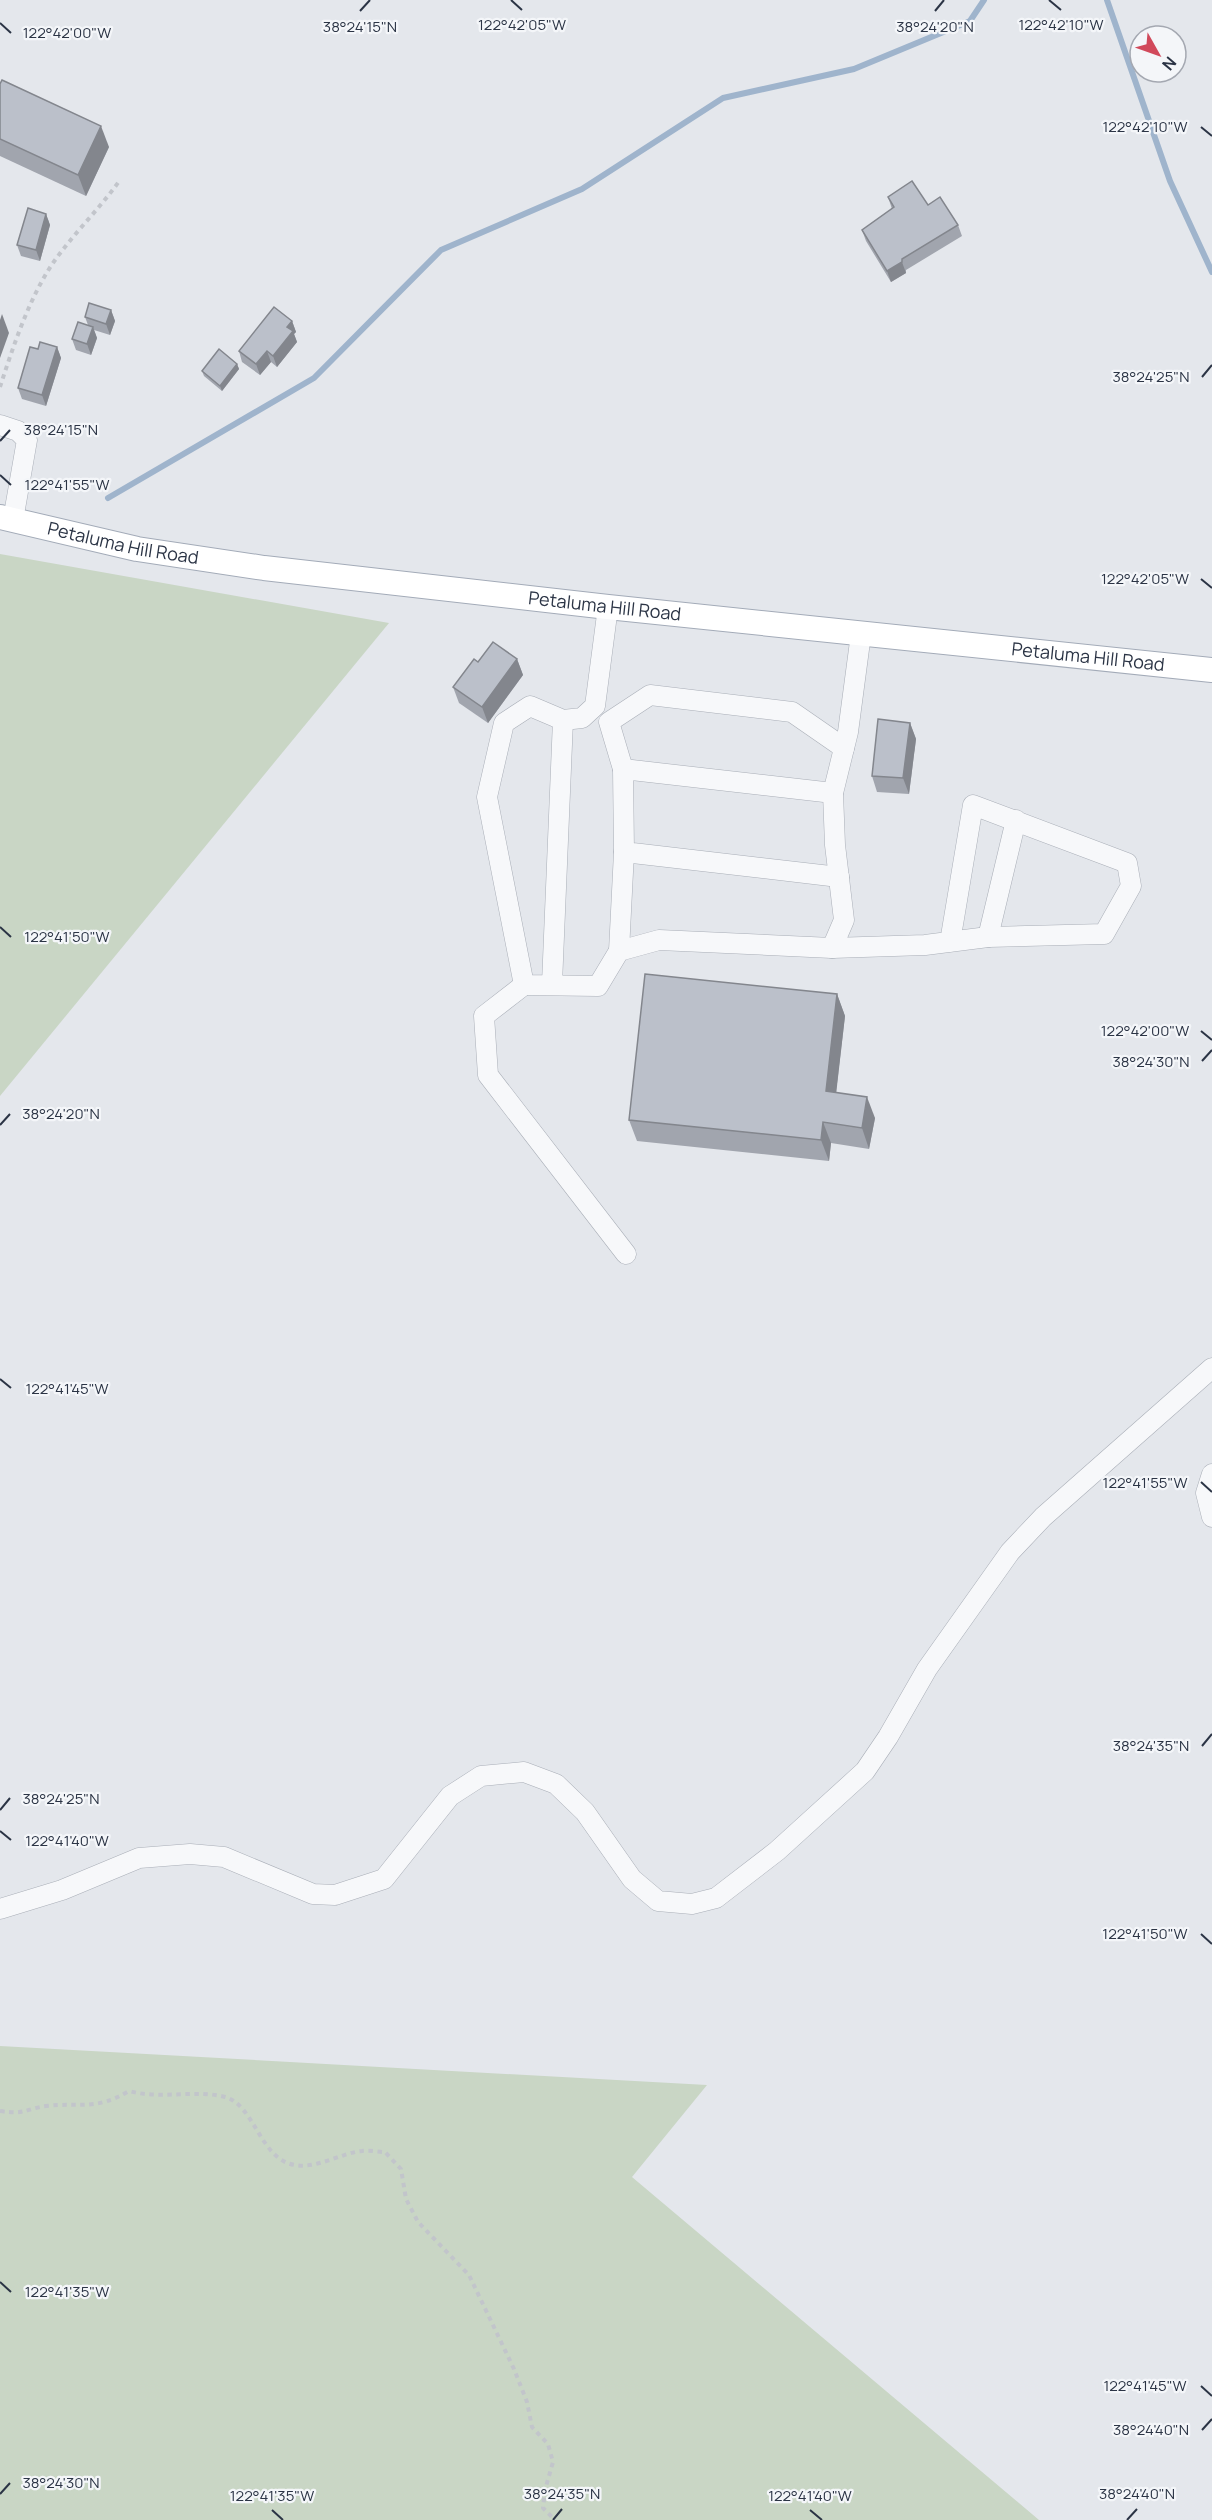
<svg xmlns="http://www.w3.org/2000/svg" width="1212" height="2520" viewBox="0 0 1212 2520" font-family="Manrope,sans-serif">
<style>
.green{fill:#c9d6c5}
.lines{fill:none;stroke-linecap:round;stroke-linejoin:round}
.stream{stroke:#9fb4cc;stroke-width:6}
.minor-casing{stroke:#a9aeb7;stroke-width:21}
.major-casing{stroke:#a3abb8;stroke-width:26}
.path{stroke:#c2c5cb;stroke-width:4;stroke-dasharray:4.5 4.5;stroke-linecap:butt}
.minor{stroke:#f7f8fa;stroke-width:20}
.major{stroke:#fff;stroke-width:24}
.wall{fill:#a1a5ae}
.shaded-wall{fill:#83868d}
.building{fill:#bbc0ca;stroke:#83868d;stroke-width:1.5}
.ticks{fill:none;stroke:#2b3445;stroke-width:2}
.labels{text-anchor:middle;stroke-width:4.5;stroke-linejoin:round;paint-order:stroke}
.street-label{font-size:18px;fill:#2b3445;stroke:#f4f6f9}
.ticks-label{font-size:15px;text-anchor:middle;fill:#2b3445;stroke:#f4f6f9;stroke-width:4.5;stroke-linejoin:round;paint-order:stroke}
</style>
<rect width="100%" height="100%" fill="#e4e7ec"/>
<g class="green">
<path d="M0,554l389,69 -389,473z"/>
<path d="M0,2046l707,39 -75,92 407,343h-1039z"/>
</g>
<g class="lines">
<g class="stream">
<path d="M1107,0l63,181 42,91"/>
<path d="M108,498l206,-120 127,-128 141,-61 141,-91 131,-29 116,-48 14,-21"/>
</g>
<g class="minor-casing">
<g id="minor">
<path d="M0,425l18,6 9,9 -14,80"/>
<path d="M608,607l-13,99 -13,12 -19,2 -33,-14 -26,17 -17,74 37,188 74,1 21,-35 40,-11 173,8 12,-28 -9,-75 -2,-52 15,-61 13,-98"/>
<path d="M623,769l-14,-47 41,-27 142,17 52,36"/>
<path d="M833,793l-210,-24 1,83 215,25"/>
<path d="M988,937l28,-117"/>
<path d="M832,948l93,-3 63,-8 116,-3 27,-48 -4,-23 -154,-58 -23,137"/>
<path d="M619,951l5,-99"/>
<path d="M552,984l11,-264"/>
<path d="M524,985l-40,31 4,59 138,179"/>
<path d="M1212,1474l-6,19 6,24"/>
<path d="M0,1909l62,-19 77,-32 51,-4 34,3 89,37 22,1 49,-16 66,-83 31,-20 43,-4 32,12 29,28 47,67 26,22 34,3 24,-6 61,-47 88,-80 23,-34 39,-68 83,-117 33,-35 169,-149"/>
</g>
</g>
<g class="major-casing">
<g id="major">
<path id="s1" d="M0,517l137,32 127,19 344,39 604,63"/>
</g>
</g>
<g class="path">
<path d="M0,387c14,-43 31,-95 58,-131 20,-27 43,-49 62,-76"/>
<path d="M0,2111c25,4 25,-2 46,-5 36,-4 49,5 83,-15 33,9 67,-2 96,6 30,8 35,63 70,68 22,4 46,-12 67,-14 7,-1 16,1 23,1l16,17 5,30 12,23 51,53 45,94 13,33 5,25 16,17 5,18 -8,28 -2,18 12,12"/>
</g>
<use href="#minor" class="minor"/>
<use href="#major" class="major"/>
</g>
<g class="wall">
<path d="M0,84l109,63 -23,49 -86,-40z"/>
<path d="M888,197l40,8 30,20 4,11 -56,34v3l-15,9 -25,-41 -4,-11 30,-21z"/>
<path d="M46,214l4,11 -10,36 -19,-5 -4,-11z"/>
<path d="M111,310l4,11 -5,14 -16,-5 3,8 -6,17 -15,-5 -4,-11 16,-14 -3,-8z"/>
<path d="M292,321l4,11 -2,2 3,8 -20,25 -6,-5 -11,13 -18,-13 -3,-11z"/>
<path d="M57,347l4,11 -15,48 -24,-7 -4,-11 20,-39z"/>
<path d="M237,364l2,5 -17,22 -18,-15 -2,-5z"/>
<path d="M517,659l6,16 -35,48 -29,-20 -6,-16 25,-25z"/>
<path d="M910,723l6,16 -7,55 -32,-2 -5,-16z"/>
<path d="M837,994l8,22 -9,76 39,26 -6,31 -38,-6 -2,18 -192,-20 -8,-21z"/>
</g>
<g class="shaded-wall">
<path d="M101,126l8,21 -23,49 -8,-21z"/>
<path d="M46,214l4,11 -10,36 -4,-11z"/>
<path d="M902,262l4,11 -15,9 -4,-11z"/>
<path d="M111,310l4,11 -5,14 -4,-11z"/>
<path d="M2,314l7,19 -9,25v-38z"/>
<path d="M292,321l4,11 -2,2 3,8 -20,25 -4,-11 14,-29z"/>
<path d="M93,327l4,11 -6,17 -4,-11z"/>
<path d="M57,347l4,11 -15,48 -4,-11z"/>
<path d="M267,351l4,11 -11,13 -4,-11z"/>
<path d="M237,364l2,5 -17,22 -2,-5z"/>
<path d="M517,659l6,16 -35,48 -6,-16z"/>
<path d="M910,723l6,16 -7,55 -6,-16z"/>
<path d="M837,994l8,22 -11,96 -8,-21z"/>
<path d="M867,1097l8,21 -6,31 -7,-21z"/>
<path d="M823,1122l8,21 -2,18 -8,-21z"/>
</g>
<g class="building">
<path d="M2,80l99,46 -23,49 -78,-36v-55z"/>
<path d="M912,181l16,24 12,-8 18,28 -56,34v3l-15,9 -25,-41 32,-23 -6,-10z"/>
<path d="M28,208l18,6 -10,36 -19,-5z"/>
<path d="M89,303l22,7 -5,14 -21,-7z"/>
<path d="M274,307l18,14 -5,6 6,4 -20,25 -6,-5 -11,13 -17,-13z"/>
<path d="M78,322l15,5 -6,17 -15,-5z"/>
<path d="M40,342l17,5 -15,48 -24,-7 12,-41 8,2z"/>
<path d="M219,349l18,15 -17,22 -18,-15z"/>
<path d="M493,642l24,17 -35,48 -29,-20 21,-28 4,3z"/>
<path d="M878,719l32,4 -7,55 -31,-2z"/>
<path d="M645,974l192,20 -11,97 41,6 -5,31 -39,-6 -2,18 -192,-20z"/>
</g>
<path class="ticks" d="M511,0l11,10M1049,0l12,10M360,11l10,-11M935,11l9,-11M0,23l11,10M1201,127l11,9M1202,377l10,-12M0,441l10,-11M0,475l11,10M1201,579l11,9M0,927l11,10M1201,1031l11,9M1202,1061l10,-11M0,1125l10,-11M0,1379l11,9M1201,1482l11,10M1202,1746l10,-12M0,1810l10,-12M0,1831l11,9M1201,1934l11,10M0,2282l11,10M1201,2386l11,10M1202,2430l10,-11M0,2494l10,-11M272,2510l11,10M810,2510l12,10M553,2520l9,-11M1127,2520l10,-11"/>
<g class="labels">
<g class="street-label">
<text dy="6" stroke="none"><textPath href="#s1" startOffset="126">Petaluma Hill Road</textPath></text>
<text dy="6" stroke="none"><textPath href="#s1" startOffset="612">Petaluma Hill Road</textPath></text>
<text dy="6" stroke="none"><textPath href="#s1" startOffset="1098">Petaluma Hill Road</textPath></text>
</g>
</g>
<g class="ticks-label">
<text x="522" y="30">122°42'05"W</text>
<text x="1061" y="30">122°42'10"W</text>
<text x="360" y="32">38°24'15"N</text>
<text x="935" y="32">38°24'20"N</text>
<text x="67" y="38">122°42'00"W</text>
<text x="1145" y="132">122°42'10"W</text>
<text x="1151" y="382">38°24'25"N</text>
<text x="61" y="435">38°24'15"N</text>
<text x="67" y="490">122°41'55"W</text>
<text x="1145" y="584">122°42'05"W</text>
<text x="67" y="942">122°41'50"W</text>
<text x="1145" y="1036">122°42'00"W</text>
<text x="1151" y="1067">38°24'30"N</text>
<text x="61" y="1119">38°24'20"N</text>
<text x="67" y="1394">122°41'45"W</text>
<text x="1145" y="1488">122°41'55"W</text>
<text x="1151" y="1751">38°24'35"N</text>
<text x="61" y="1804">38°24'25"N</text>
<text x="67" y="1846">122°41'40"W</text>
<text x="1145" y="1939">122°41'50"W</text>
<text x="67" y="2297">122°41'35"W</text>
<text x="1145" y="2391">122°41'45"W</text>
<text x="1151" y="2435">38°24'40"N</text>
<text x="61" y="2488">38°24'30"N</text>
<text x="562" y="2499">38°24'35"N</text>
<text x="1137" y="2499">38°24'40"N</text>
<text x="272" y="2501">122°41'35"W</text>
<text x="810" y="2501">122°41'40"W</text>
</g>
<g transform="translate(1158 54) rotate(130)"><circle r="28" fill="#f4f6f9" stroke="#a4a8b1" stroke-width="1.5"/>
<path d="M0-4.5L10 22L0 15L-10 22Z" fill="#d1495b"/>
<text y="-9" font-size="16" font-weight="bold" text-anchor="middle" fill="#2b3445">N</text>
</g>
</svg>
